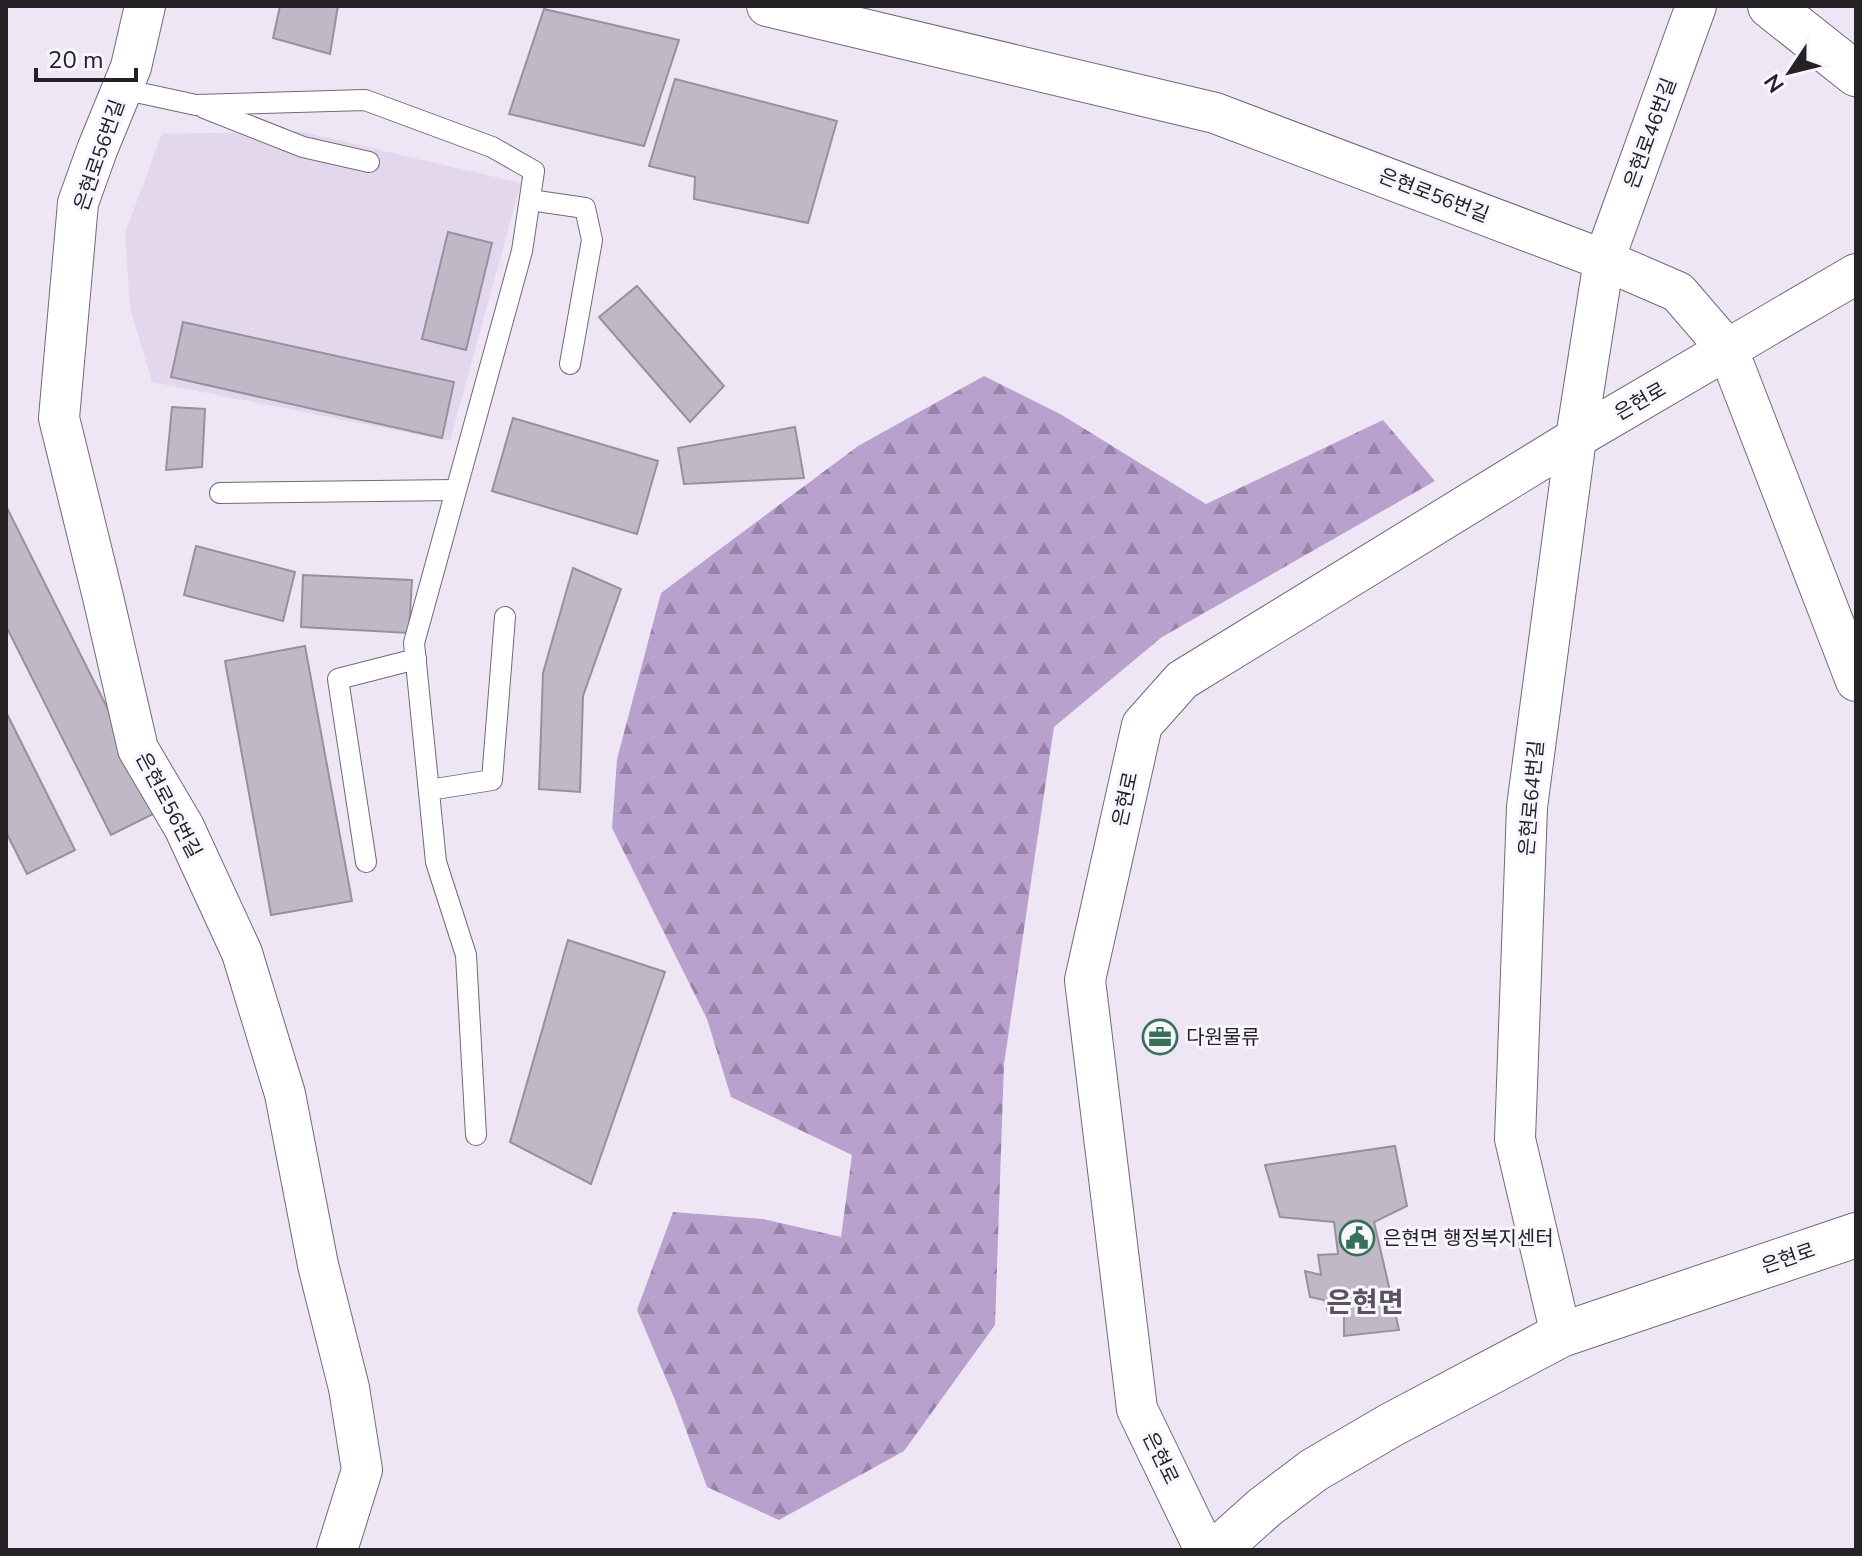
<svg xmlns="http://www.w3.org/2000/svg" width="1862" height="1556" viewBox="0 0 1862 1556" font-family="'Nunito Sans','Noto Sans KR',sans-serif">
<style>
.built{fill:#e3d7ee}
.forest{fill:url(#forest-firs)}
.building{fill:#c0b8c7;stroke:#97909e;stroke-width:2}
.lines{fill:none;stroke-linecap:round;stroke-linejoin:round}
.lane-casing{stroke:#716a77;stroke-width:22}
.street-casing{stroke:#716a77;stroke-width:42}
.secondary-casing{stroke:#716a77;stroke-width:46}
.lane{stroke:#fff;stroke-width:20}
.street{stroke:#fff;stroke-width:40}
.secondary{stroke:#fff;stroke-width:44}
.labels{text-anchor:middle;stroke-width:6;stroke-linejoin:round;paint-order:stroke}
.street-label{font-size:20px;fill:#242127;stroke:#f9f5fe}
.poi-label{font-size:20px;fill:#242127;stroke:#f9f5fe;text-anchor:start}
.district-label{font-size:28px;font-weight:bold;fill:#59535f;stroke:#f9f5fe}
</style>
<defs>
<pattern id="forest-firs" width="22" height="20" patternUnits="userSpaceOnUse" patternTransform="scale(2)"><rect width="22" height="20" fill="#b9a1ce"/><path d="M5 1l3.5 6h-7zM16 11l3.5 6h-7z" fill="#9683a7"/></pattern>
</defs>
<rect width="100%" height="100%" fill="#eee6f5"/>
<path class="built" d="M299,131l222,52 -71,258 -298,-59 -22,-74 -5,-75 37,-99z"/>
<path class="forest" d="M984,376l78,39 144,89 177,-84 52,61 -273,156 -108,90 -50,337 -9,261 -91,126 -125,69 -72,-33 -32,-87 -38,-90 36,-98 90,7 78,18 11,-82 -121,-58 -24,-78 -95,-191 5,-69 44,-166 197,-147z"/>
<g class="building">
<path d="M280,6h58l-8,48 -57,-16z"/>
<path d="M544,9l135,31 -35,106 -135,-32z"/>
<path d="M675,79l162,42 -29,102 -114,-24 1,-22 -46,-11z"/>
<path d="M448,232l44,11 -26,107 -44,-11z"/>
<path d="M637,286l87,100 -34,36 -91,-105z"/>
<path d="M183,322l271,60 -12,56 -271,-61z"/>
<path d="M172,407l33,2 -3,58 -36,3z"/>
<path d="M513,418l145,43 -21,73 -145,-43z"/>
<path d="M795,427l9,51 -120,6 -6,-36z"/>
<path d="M6,506l153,305 -48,24 -105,-209z"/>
<path d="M196,546l99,26 -12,49 -99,-26z"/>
<path d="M573,568l48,21 -38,107 -3,96 -41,-3 4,-116z"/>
<path d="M303,575l109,5 -3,53 -108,-6z"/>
<path d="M305,646l47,255 -81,14 -46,-254z"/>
<path d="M6,712l69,138 -48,24 -21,-42z"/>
<path d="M568,940l97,32 -74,212 -81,-42z"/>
<path d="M1395,1146l12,60 -33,16 25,108 -55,6v-26l-16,2 -4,-12 -14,-3 -5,-26 16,4 -3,-20 20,-1 -4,-32 -54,-5 -15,-52z"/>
</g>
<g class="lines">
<g class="lane-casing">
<g id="lane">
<path d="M122,89l74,16 169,-5 127,47 42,24 -12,80 -108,392 22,219 30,93 10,180"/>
<path d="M204,108l99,39 66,15"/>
<path d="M530,200l55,8 7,32 -22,124"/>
<path d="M220,493l235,-3"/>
<path d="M429,790l63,-10 13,-163"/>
<path d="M366,862l-28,-183 78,-20"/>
</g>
</g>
<g class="street-casing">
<g id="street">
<path d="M145,6l-14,61 -34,83 -19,53 -19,215 44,179 35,152 46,78 58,126 43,141 33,171 31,123 13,82 -25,80"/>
<path d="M767,6l448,107 389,147 74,32 50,58 128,331"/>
<path d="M1561,1335l-46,-196 12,-332 49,-369 28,-178 92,-254"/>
<path d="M1205,1550l-68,-141 -52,-429 57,-255 40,-45 394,-242 280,-164"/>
</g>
</g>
<g class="secondary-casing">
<g id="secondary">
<path d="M1770,6l86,68"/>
<path d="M1217,1550l48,-43 49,-37 77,-45 170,-90 295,-100"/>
</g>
</g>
<use href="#lane" class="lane"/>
<use href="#street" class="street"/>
<use href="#secondary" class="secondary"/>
</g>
<defs>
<g id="office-ring" transform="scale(1.8)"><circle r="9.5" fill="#f9f5fe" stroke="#377058" stroke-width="1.5"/><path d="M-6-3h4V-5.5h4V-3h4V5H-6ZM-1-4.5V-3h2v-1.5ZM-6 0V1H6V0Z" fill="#377058"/></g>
<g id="civic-ring" transform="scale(1.8)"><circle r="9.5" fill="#f9f5fe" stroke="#377058" stroke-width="1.5"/><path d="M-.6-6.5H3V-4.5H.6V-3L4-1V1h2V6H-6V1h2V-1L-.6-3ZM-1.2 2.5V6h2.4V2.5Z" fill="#377058"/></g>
</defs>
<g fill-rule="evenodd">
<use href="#office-ring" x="1160" y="1037"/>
<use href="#civic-ring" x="1357" y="1238"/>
</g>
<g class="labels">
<g class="street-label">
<text transform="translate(1650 133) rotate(-70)" y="7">은현로46번길</text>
<text transform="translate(99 155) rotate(-71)" y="7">은현로56번길</text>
<text transform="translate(1434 195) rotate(21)" y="7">은현로56번길</text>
<text transform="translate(1640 401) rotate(-30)" y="7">은현로</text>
<text transform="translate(1531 798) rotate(-85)" y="7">은현로64번길</text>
<text transform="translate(1125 799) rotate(-78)" y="7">은현로</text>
<text transform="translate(169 805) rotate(62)" y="7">은현로56번길</text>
<text transform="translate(1788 1258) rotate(-19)" y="7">은현로</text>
<text transform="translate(1161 1458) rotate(64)" y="7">은현로</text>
</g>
<g class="poi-label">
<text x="1186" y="1044">다원물류</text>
<text x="1383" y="1245">은현면 행정복지센터</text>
</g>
<g class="district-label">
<text x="1365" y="1312">은현면</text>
</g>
</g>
<rect width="1862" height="1556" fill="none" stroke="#242127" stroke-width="16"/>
<g transform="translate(1790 72) rotate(235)" stroke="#f9f5fe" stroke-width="6" paint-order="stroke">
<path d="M0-6L14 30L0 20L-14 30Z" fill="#242127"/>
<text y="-12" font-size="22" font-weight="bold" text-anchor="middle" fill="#242127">N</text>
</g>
<path d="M36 68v12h100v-12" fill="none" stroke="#242127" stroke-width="4"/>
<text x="48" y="68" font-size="24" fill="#242127" stroke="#f9f5fe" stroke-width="6" paint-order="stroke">20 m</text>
</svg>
